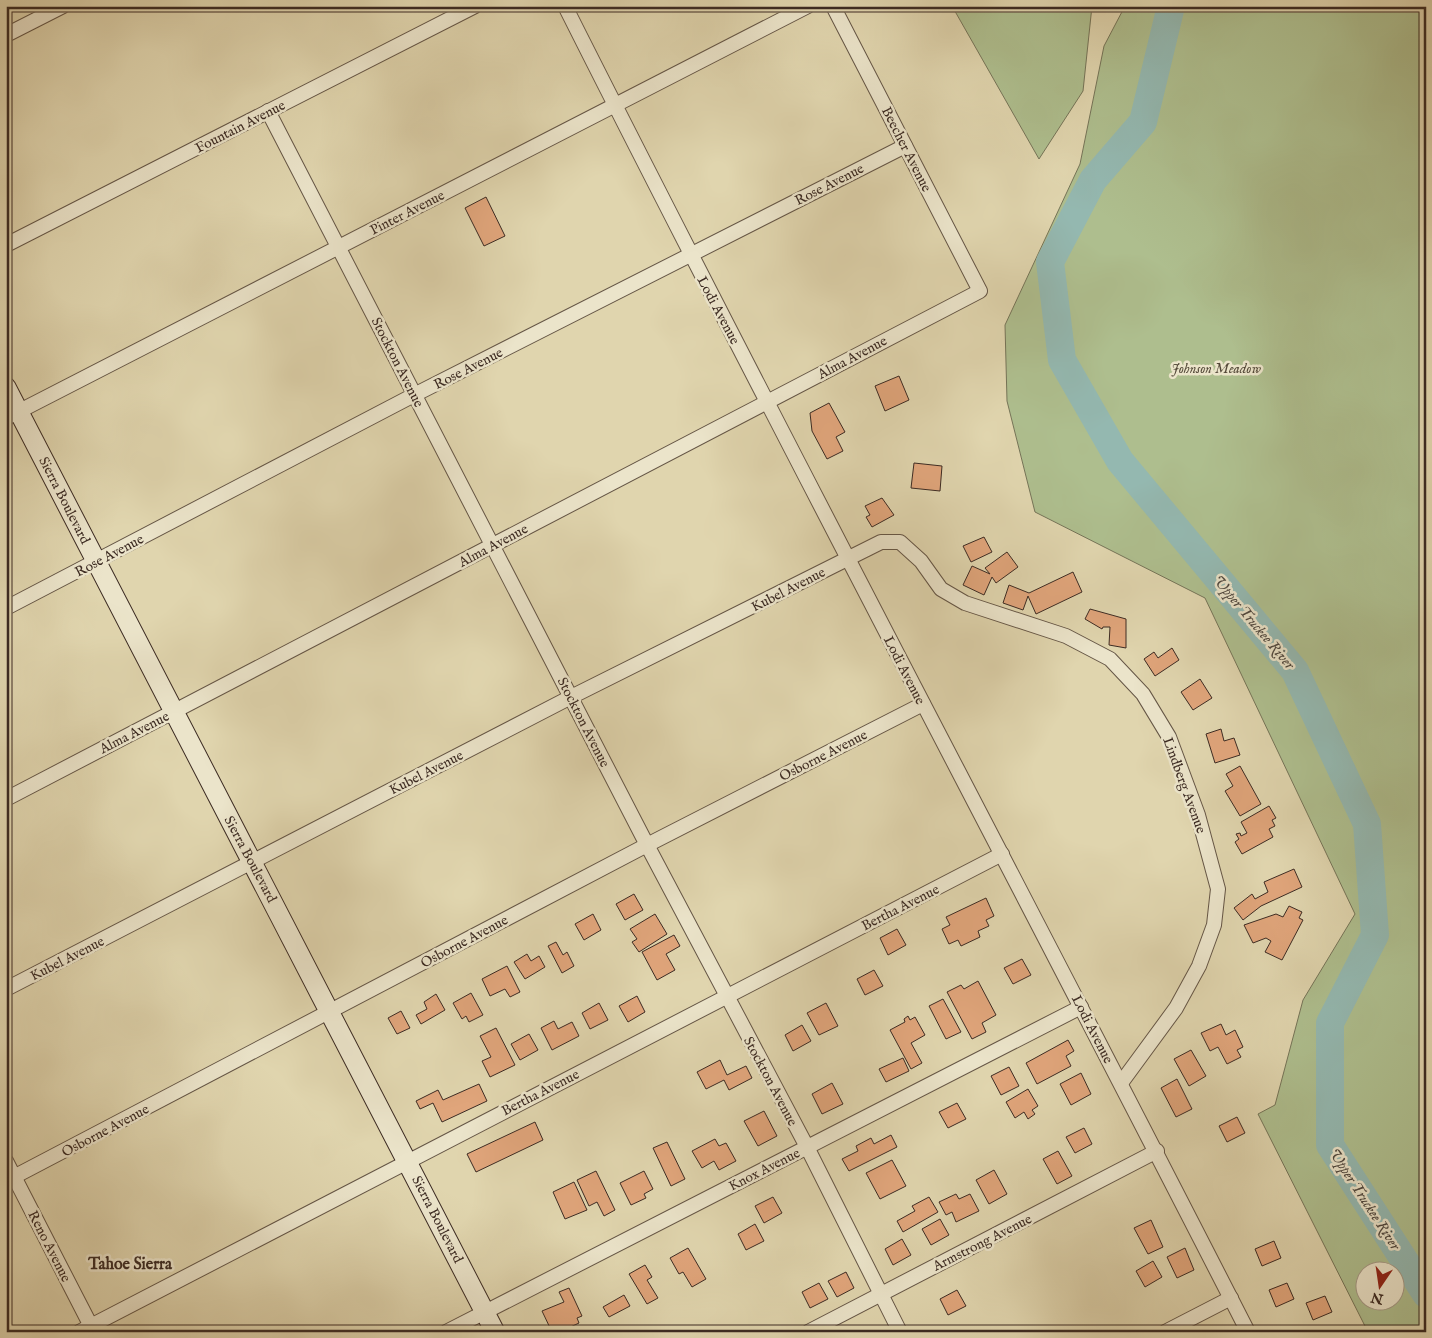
<svg xmlns="http://www.w3.org/2000/svg" width="1432" height="1338" viewBox="0 0 1432 1338" font-family="'IM FELL English',serif">
<style>
.green{fill:#aebe8e;stroke:#757458;fill-rule:evenodd}
.lines{fill:none;stroke-linecap:round;stroke-linejoin:round}
.river{stroke:#94b8b0;stroke-width:28}
.building{fill:#e0a57b;stroke:#3c2b23}
.street-casing{stroke:#655646;stroke-width:16}
.secondary-casing{stroke:#3c2b23;stroke-width:21}
.street{stroke:#ebe4ca;stroke-width:14}
.secondary{stroke:#ebe4ca;stroke-width:19}
.labels{text-anchor:middle;stroke-width:5;stroke-linejoin:round;paint-order:stroke}
.street-label{font-size:14px;fill:#3c2b23;stroke:#ebe4ca}
.park-label{font-size:14px;font-style:italic;fill:#534838;stroke:#ebe4ca}
.water-label{font-size:15px;font-style:italic;fill:#4e473f;stroke:#ebe4ca}
.quarter-label{font-size:16px;font-weight:bold;fill:#3c2b23;stroke:#ebe4ca}
</style>
<rect width="100%" height="100%" fill="#e0d5ae"/>
<filter id="stains"><feTurbulence type="fractalNoise" baseFrequency=".004" numOctaves="4"/><feColorMatrix values="0 0 0 0 .2 0 0 0 0 .09 0 0 0 0 .02 0 0 0 .5 -.17"/></filter>
<radialGradient id="worn" r=".72"><stop offset=".6" stop-color="#630" stop-opacity="0"/><stop offset="1" stop-color="#630" stop-opacity=".3"/></radialGradient>
<g class="green">
<path d="M952,6h140l-9,85 -44,68z"/>
<path d="M1125,6h301v1326h-58l-110,-218 17,-9 28,-105 52,-86 -150,-316 -170,-86 -28,-111 -2,-76 75,-161 24,-118zM1364,1270h30v30h-30z"/>
</g>
<g class="lines">
<path class="river" d="M1171,6l-28,116 -50,58 -43,82 12,98 58,101 175,210 72,153 8,111 -45,88v122l96,149"/>
</g>
<g class="building">
<path d="M486,197l19,39 -21,10 -19,-38z"/>
<path d="M899,376l10,24 -24,11 -10,-25z"/>
<path d="M829,403l16,29 -9,5 7,14 -16,8 -15,-28 -2,-18z"/>
<path d="M914,463l28,3 -2,25 -29,-3z"/>
<path d="M882,498l12,17 -22,12 -6,-10 4,-2 -5,-9z"/>
<path d="M984,537l8,15 -21,10 -8,-16z"/>
<path d="M1007,552l11,15 -22,16 -4,-6 -8,18 -21,-10 9,-19 18,8 -5,-6z"/>
<path d="M1073,572l9,20 -46,22 -8,-18 -5,14 -20,-7 6,-18 20,8z"/>
<path d="M1090,609l36,10v29l-17,-3 1,-18h-7l-1,2 -17,-10z"/>
<path d="M1172,648l7,12 -24,16 -11,-17 10,-7 4,6z"/>
<path d="M1200,679l12,19 -19,12 -12,-18z"/>
<path d="M1221,729l3,12 10,-3 6,17 -25,8 -9,-29z"/>
<path d="M1240,766l21,38 -21,12 -15,-25 8,-5 -7,-12z"/>
<path d="M1269,806l7,12 -4,2 3,6 -6,3 4,8 -31,17 -7,-12 4,-3 -3,-5 4,-1 1,3 6,-3 -6,-11z"/>
<path d="M1294,869l8,18 -41,19 -18,14 -9,-12 18,-14 3,5 13,-7 -4,-10z"/>
<path d="M634,894l9,16 -18,10 -9,-16z"/>
<path d="M986,898l8,18 -8,4 3,6 -11,5 2,6 -19,9 -3,-6 -9,4 -7,-15 8,-4 -4,-8z"/>
<path d="M1289,906l13,6 -3,6 4,2 -21,40 -17,-8 6,-11 -5,-3 -13,5 -9,-18 32,-11 7,3z"/>
<path d="M593,914l8,16 -17,10 -9,-16z"/>
<path d="M655,914l12,20 -28,18 -7,-10 5,-3 -7,-10z"/>
<path d="M897,929l9,16 -18,10 -8,-17z"/>
<path d="M674,935l6,11 -14,8 9,16 -18,10 -15,-28z"/>
<path d="M556,942l7,13 4,-3 7,14 -12,7 -14,-27z"/>
<path d="M527,954l4,7 8,-5 6,11 -20,12 -11,-17z"/>
<path d="M1022,959l9,16 -18,9 -9,-16z"/>
<path d="M507,966l13,26 -10,5 -5,-8 -15,7 -8,-17z"/>
<path d="M874,970l9,16 -18,9 -8,-16z"/>
<path d="M978,981l18,34 -14,8 4,9 -14,7 -25,-47 14,-7 3,4z"/>
<path d="M471,993l12,22 -14,7 -3,-6 -4,3 -9,-16z"/>
<path d="M436,994l9,16 -24,14 -5,-9 11,-6 -3,-7z"/>
<path d="M637,996l8,16 -17,10 -9,-16z"/>
<path d="M943,999l18,33 -15,7 -17,-33z"/>
<path d="M599,1003l9,17 -18,9 -8,-16z"/>
<path d="M826,1003l12,23 -19,9 -12,-22z"/>
<path d="M401,1011l9,17 -13,6 -9,-16z"/>
<path d="M908,1016l2,4 5,-3 10,18 -14,8 11,20 -11,6 -21,-39 15,-8 -1,-3z"/>
<path d="M554,1021l4,8 14,-7 7,14 -27,14 -11,-22z"/>
<path d="M1221,1024l5,11 9,-5 8,17 -6,3 4,7 -14,7 -9,-17 -8,4 -9,-18z"/>
<path d="M802,1025l9,16 -18,10 -8,-16z"/>
<path d="M496,1028l19,37 -25,12 -8,-16 9,-4 -11,-21z"/>
<path d="M529,1034l9,16 -18,10 -9,-16z"/>
<path d="M1068,1040l6,11 -8,5 5,10 -34,18 -11,-21z"/>
<path d="M1191,1050l15,26 -17,10 -15,-27z"/>
<path d="M903,1058l6,13 -23,11 -7,-13z"/>
<path d="M720,1060l7,15 19,-9 6,12 -23,12 -5,-10 -18,9 -9,-17z"/>
<path d="M1009,1067l10,19 -18,9 -10,-19z"/>
<path d="M1081,1073l10,21 -20,11 -11,-21z"/>
<path d="M1177,1079l15,30 -16,8 -15,-29z"/>
<path d="M832,1083l11,21 -21,10 -10,-20z"/>
<path d="M479,1084l8,17 -45,21 -9,-19 -13,6 -4,-8 22,-11 5,10z"/>
<path d="M1028,1089l10,17 -6,4 3,4 -7,5 -4,-7 -9,6 -9,-16z"/>
<path d="M957,1103l9,16 -18,9 -9,-16z"/>
<path d="M764,1111l13,25 -19,10 -14,-25z"/>
<path d="M1237,1117l8,16 -18,9 -8,-16z"/>
<path d="M535,1122l8,18 -67,32 -9,-18z"/>
<path d="M1084,1128l8,16 -17,9 -9,-16z"/>
<path d="M891,1135l6,12 -48,24 -7,-12 16,-8 -2,-5 15,-8 3,6z"/>
<path d="M715,1139l4,7 7,-3 10,18 -17,9 -5,-9 -12,7 -10,-17z"/>
<path d="M667,1142l18,37 -14,7 -18,-38z"/>
<path d="M1058,1151l14,25 -15,8 -14,-25z"/>
<path d="M892,1160l14,26 -26,13 -14,-26z"/>
<path d="M994,1170l13,24 -18,10 -13,-24z"/>
<path d="M596,1171l19,39 -11,6 -7,-14 -8,4 -12,-26z"/>
<path d="M644,1171l9,18 -9,5 2,4 -15,7 -11,-22z"/>
<path d="M574,1182l13,28 -22,9 -12,-27z"/>
<path d="M956,1194l3,5 11,-5 9,17 -23,11 -4,-10 -6,3 -7,-13z"/>
<path d="M773,1197l9,16 -18,10 -9,-17z"/>
<path d="M929,1197l9,15 -35,20 -6,-11 18,-10 -3,-5z"/>
<path d="M940,1219l9,16 -18,10 -9,-16z"/>
<path d="M1151,1220l12,27 -15,7 -14,-26z"/>
<path d="M755,1224l9,17 -18,9 -8,-16z"/>
<path d="M902,1239l9,16 -18,10 -8,-16z"/>
<path d="M1274,1241l7,17 -19,8 -7,-17z"/>
<path d="M688,1248l18,31 -14,8 -9,-15 -4,2 -9,-16z"/>
<path d="M1185,1248l9,22 -17,8 -10,-21z"/>
<path d="M1153,1261l9,16 -17,10 -9,-16z"/>
<path d="M645,1265l7,12 -5,3 11,18 -11,6 -18,-30z"/>
<path d="M846,1272l8,16 -17,9 -9,-16z"/>
<path d="M819,1283l9,16 -18,9 -8,-16z"/>
<path d="M1287,1283l7,16 -18,8 -7,-17z"/>
<path d="M569,1288l13,28 -5,2 2,5 -17,8 -1,-2 -9,3 -10,-21 22,-9 -5,-10z"/>
<path d="M957,1290l9,16 -18,9 -8,-16z"/>
<path d="M624,1295l6,11 -21,11 -6,-10z"/>
<path d="M1325,1296l7,16 -19,8 -7,-17z"/>
</g>
<g class="lines">
<g class="street-casing">
<g id="street">
<path d="M565,6c223,444 457,883 683,1326"/>
<path d="M6,35l57,-29"/>
<path d="M268,111l379,734 160,302 93,185"/>
<path d="M6,245l469,-239"/>
<path d="M6,418l802,-412"/>
<path d="M6,608l408,-213 491,-249"/>
<path d="M6,799l974,-508 -147,-285"/>
<path d="M6,989l565,-292 310,-155h19l21,19 20,28 24,14 101,33 44,23 33,35 26,43 29,78 20,74 -4,36 -15,41 -23,42 -55,75"/>
<path d="M6,1161l88,171"/>
<path d="M6,1181l641,-336 276,-141"/>
<path d="M79,1332l923,-478"/>
<path d="M446,1332l635,-325"/>
<path d="M808,1332l349,-181"/>
<path d="M1165,1332l66,-34"/>
</g>
</g>
<g class="secondary-casing">
<path id="secondary" d="M6,387l489,945"/>
</g>
<use href="#street" class="street"/>
<use href="#secondary" class="secondary"/>
</g>
<g class="labels">
<g class="street-label">
<text transform="translate(240 126) rotate(-27)" y="5">Fountain Avenue</text>
<text transform="translate(907 149) rotate(63)" y="5">Beecher Avenue</text>
<text transform="translate(829 184) rotate(-27)" y="5">Rose Avenue</text>
<text transform="translate(407 212) rotate(-27)" y="5">Pinter Avenue</text>
<text transform="translate(719 310) rotate(62)" y="5">Lodi Avenue</text>
<text transform="translate(852 357) rotate(-28)" y="5">Alma Avenue</text>
<text transform="translate(398 362) rotate(63)" y="5">Stockton Avenue</text>
<text transform="translate(468 368) rotate(-27)" y="5">Rose Avenue</text>
<text transform="translate(65 500) rotate(63)" y="5">Sierra Boulevard</text>
<text transform="translate(493 545) rotate(-28)" y="5">Alma Avenue</text>
<text transform="translate(109 555) rotate(-28)" y="5">Rose Avenue</text>
<text transform="translate(788 589) rotate(-27)" y="5">Kubel Avenue</text>
<text transform="translate(905 670) rotate(63)" y="5">Lodi Avenue</text>
<text transform="translate(584 722) rotate(63)" y="5">Stockton Avenue</text>
<text transform="translate(134 732) rotate(-27)" y="5">Alma Avenue</text>
<text transform="translate(823 755) rotate(-27)" y="5">Osborne Avenue</text>
<text transform="translate(426 772) rotate(-27)" y="5">Kubel Avenue</text>
<text transform="translate(1185 785) rotate(70)" y="5">Lindberg Avenue</text>
<text transform="translate(251 859) rotate(62)" y="5">Sierra Boulevard</text>
<text transform="translate(900 907) rotate(-27)" y="5">Bertha Avenue</text>
<text transform="translate(464 941) rotate(-28)" y="5">Osborne Avenue</text>
<text transform="translate(67 958) rotate(-27)" y="5">Kubel Avenue</text>
<text transform="translate(1093 1029) rotate(63)" y="5">Lodi Avenue</text>
<text transform="translate(771 1081) rotate(62)" y="5">Stockton Avenue</text>
<text transform="translate(540 1092) rotate(-27)" y="5">Bertha Avenue</text>
<text transform="translate(105 1130) rotate(-28)" y="5">Osborne Avenue</text>
<text transform="translate(764 1169) rotate(-27)" y="5">Knox Avenue</text>
<text transform="translate(438 1219) rotate(63)" y="5">Sierra Boulevard</text>
<text transform="translate(982 1242) rotate(-27)" y="5">Armstrong Avenue</text>
<text transform="translate(50 1246) rotate(63)" y="5">Reno Avenue</text>
</g>
<g class="park-label">
<text x="1216" y="373">Johnson Meadow</text>
</g>
<g class="water-label">
<text transform="translate(1254 622) rotate(50)" y="5">Upper Truckee River</text>
<text transform="translate(1365 1199) rotate(57)" y="5">Upper Truckee River</text>
</g>
<g class="quarter-label">
<text x="130" y="1269">Tahoe Sierra</text>
</g>
</g>
<rect width="1432" height="1338" fill="none" stroke="#e0d5ae" stroke-width="25"/>
<rect x="8" y="8" width="1417" height="1323" fill="none" stroke="#3c2b23" stroke-width="2.5"/>
<rect x="12" y="12" width="1407" height="1313" fill="none" stroke="#3c2b23"/>
<g transform="translate(1380 1286) rotate(193)"><circle r="24" fill="#ebe4ca" stroke="#a59a87"/>
<path d="M0-4L9 19L0 12L-9 19Z" fill="#8f2418"/>
<text y="-8" font-size="14" font-weight="bold" text-anchor="middle" fill="#3c2b23">N</text>
</g>
<rect width="100%" height="100%" filter="url(#stains)"/>
<rect width="100%" height="100%" fill="url(#worn)"/>
</svg>
